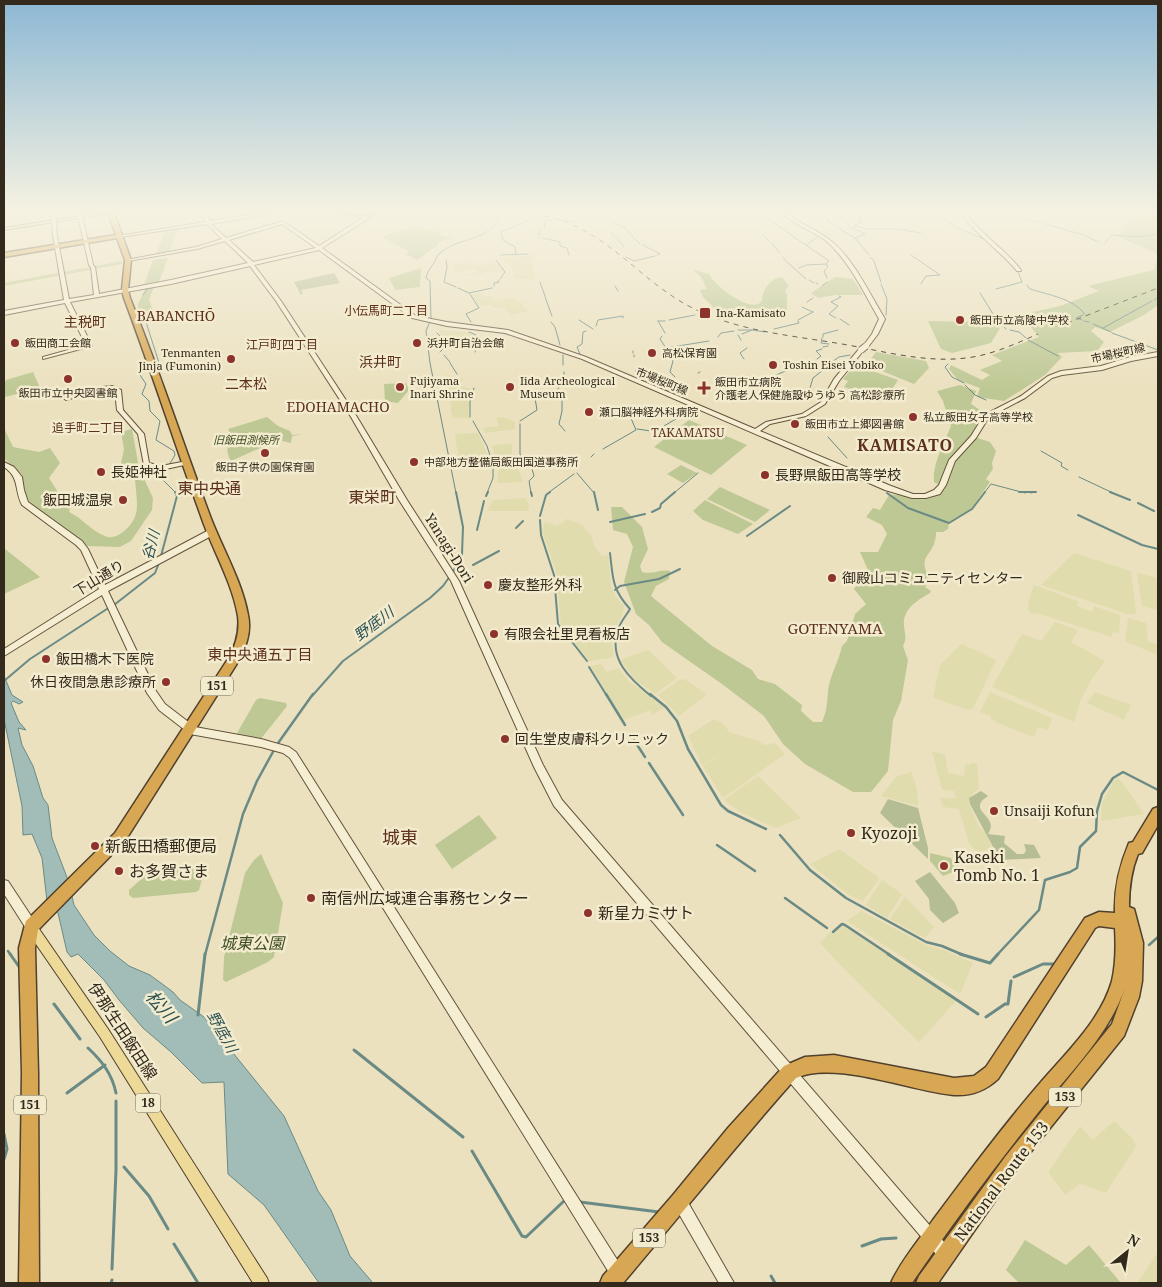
<svg xmlns="http://www.w3.org/2000/svg" width="1162" height="1287" viewBox="0 0 1162 1287" font-family="'Noto Serif','Noto Sans JP',serif">
<style>
.farmland{fill:#e0dcad}
.green{fill:#bec894}
.cemetery{fill:#b4bd93}
.water{fill:#a2bdb7;stroke:#6a8a85}
.lines{fill:none;stroke-linecap:round;stroke-linejoin:round}
.stream-far3{stroke:#6a8a85;stroke-width:1}
.stream-far2{stroke:#6a8a85;stroke-width:2}
.stream-far1{stroke:#6a8a85;stroke-width:2.5}
.stream{stroke:#6a8a85;stroke-width:3}
.secondary-casing{stroke:#64533c;stroke-width:2}
.primary-casing{stroke:#50402d;stroke-width:2}
.highway-casing{stroke:#50402d;stroke-width:3}
.secondary{fill:#f6eed2;fill-rule:evenodd}
.primary{fill:#edd998;fill-rule:evenodd}
.highway{fill:#d7a753;fill-rule:evenodd}
.rail{stroke:#33291c;stroke-width:1;stroke-dasharray:5 5;stroke-linecap:butt}
.secondary-bridge-casing{stroke:#64533c;stroke-width:8;stroke-linecap:butt}
.secondary-bridge{stroke:#f6eed2;stroke-width:6}
.poi-dot{fill:#8e332c;stroke:#f3ebce;stroke-width:2}
.labels{text-anchor:middle;stroke-width:5;stroke-linejoin:round;paint-order:stroke}
.far-poi-label{font-size:11px;fill:#33291c;stroke:#f3ebce;text-anchor:start}
.far-street-label{font-size:11px;fill:#33291c;stroke:#f3ebce}
.far-park-label{font-size:11px;font-style:italic;fill:#404e24;stroke:#f3ebce}
.far-neighbourhood-label{font-size:12px;fill:#5d301e;stroke:#f3ebce}
.shield{fill:#f3ebce;stroke:#6d6351;stroke-width:1}
.shield-label{font-size:12px;font-weight:bold;fill:#33291c}
.far-quarter-label{font-size:14px;fill:#5d301e;stroke:#f3ebce}
.poi-label{font-size:14px;fill:#33291c;stroke:#f3ebce;text-anchor:start}
.street-label{font-size:14px;fill:#33291c;stroke:#f3ebce}
.water-label{font-size:15px;font-style:italic;fill:#2c5152;stroke:#f3ebce}
.neighbourhood-label{font-size:15px;fill:#5d301e;stroke:#f3ebce}
.far-district-label{font-size:16px;font-weight:bold;letter-spacing:1px;fill:#5d301e;stroke:#f3ebce}
.quarter-label{font-size:16px;fill:#5d301e;stroke:#f3ebce}
.near-poi-label{font-size:16px;fill:#33291c;stroke:#f3ebce;text-anchor:start}
.near-park-label{font-size:16px;font-style:italic;fill:#404e24;stroke:#f3ebce}
.near-street-label{font-size:16px;fill:#33291c;stroke:#f3ebce}
.near-neighbourhood-label{font-size:18px;fill:#5d301e;stroke:#f3ebce}
.near-water-label{font-size:18px;font-style:italic;fill:#2c5152;stroke:#f3ebce}
</style>
<rect width="100%" height="100%" fill="#ebe1bf"/>
<g class="farmland">
<path d="M534,255l-2,6 2,18h-21l1,-9 -13,-12z"/>
<path d="M469,263l6,2 22,-2 5,4v4l-19,2 -2,2h-19l14,-2v-4l-23,3 1,-8z"/>
<path d="M480,292l5,5 5,-1 7,5 15,-4 11,7 -1,1 7,6 -18,4 -7,-8 -10,1 -4,-3h-11l-7,-10z"/>
<path d="M439,330l28,2 7,4 2,8h-12l-3,6 -16,-1 4,-5 -10,-12z"/>
<path d="M446,375l18,4 -6,7 15,3 -5,23 2,6h-17l-2,-6 -2,-23 -2,-2 -2,-11z"/>
<path d="M502,417l13,5v7l-30,4 -2,-5 16,-2 -3,-8z"/>
<path d="M478,433l11,24 -28,1 -3,-2 -3,-22z"/>
<path d="M512,444v9l11,29 -26,1 2,-14 -7,-24z"/>
<path d="M526,498l3,7 -1,6h-41l6,-11z"/>
<path d="M567,519l15,6 9,10 3,11 8,10 6,-1 3,31 4,10 9,10 -1,7 -12,24 3,20 -25,4 -28,-34 -5,-56 -14,-39 3,-10 13,4z"/>
<path d="M1074,553l57,18 5,43h-9l-86,-29z"/>
<path d="M1137,573l21,5v32l-16,-4z"/>
<path d="M1034,585l44,16 -1,5 15,6 2,-6 26,9 -1,18 -6,-1 -1,5 -72,-23 -9,-1 -3,-4 1,-10z"/>
<path d="M1128,618l18,5 2,18 10,4v10l-32,-13 -1,-2z"/>
<path d="M1055,622l23,8 -7,12 34,19 -12,16 -12,22 -7,23 -82,-35 30,-53 19,7z"/>
<path d="M962,644l34,16 -23,49 -5,1 -35,-13 7,-32z"/>
<path d="M648,650l29,28 -22,16 -21,-15 -13,-19z"/>
<path d="M601,664l6,8 11,-4 11,14 23,15 12,11 -12,7 -2,-5 -26,10 -34,-54z"/>
<path d="M684,679l23,15 -28,22 -21,-21 21,-15z"/>
<path d="M990,692l62,26 -4,13 -10,-4 -4,10 -29,-11 -14,-7v-3l-11,-4z"/>
<path d="M1095,692l36,13 -7,15 -37,-17z"/>
<path d="M714,719l9,4 6,9 27,8 9,5 10,-2 10,11 -62,44 -20,-32 24,-16 -25,15 -14,-29z"/>
<path d="M932,751l13,4 3,18 16,3 1,-12 5,1 1,-2h6l2,25 -10,10v6l10,23 6,5 7,16 -13,4 -5,-3 -5,-6 -10,-34 -16,-2 -3,-9h16l-2,-7 -12,-1z"/>
<path d="M911,772l6,16 1,18 -37,-10 15,-19z"/>
<path d="M758,776l43,42 -25,10 -34,-15 -17,-12v-2z"/>
<path d="M1117,778l5,4 22,32 -43,7 1,-18 11,-21z"/>
<path d="M839,849l39,28 1,2 -16,22 -14,-6 -39,-31z"/>
<path d="M882,880l20,14 -15,24 -21,-13z"/>
<path d="M905,897l29,30 -9,11 -35,-19z"/>
<path d="M861,911l65,34 18,5 29,13 -13,31 -113,-73z"/>
<path d="M842,926h3l111,75 -37,41 -72,-70 -27,-29 10,-11 4,2z"/>
<path d="M1114,1121l19,18 3,7 -30,47 -26,-9 -15,11 -15,-20 -1,-4 31,-45 13,14z"/>
<path d="M1158,1252v31h-19l-1,-1z"/>
</g>
<g class="green">
<path d="M1158,211v94l-14,10 -34,17 -15,-5 -4,4 13,11 -7,9 -39,2 4,4 -17,18 -41,26 -27,-4 3,-9 -22,-8 -9,-11 2,-4 31,15 8,-5 -10,-5 22,-9 -10,-6 47,-18 -15,-18 9,-7 27,-6 39,-15 -11,-5 66,-16 4,-14 -4,-4 -36,-15 13,-20h18l-20,-5z"/>
<path d="M412,227l29,5 -1,4 13,1 -16,6 1,2 -21,15 -12,-6 5,-2 -28,-15z"/>
<path d="M179,228l-10,24 -13,2 10,-25z"/>
<path d="M168,258l-9,24 -15,3 9,-25z"/>
<path d="M122,261v3l-118,22v-3z"/>
<path d="M421,268l-1,19 -25,3 -6,-12z"/>
<path d="M692,269l17,5c4,10 41,40 52,28 2,-3 1,-5 2,-8 2,-8 11,-17 19,-17l7,9 -4,4 2,5v18l-11,3 -45,-8 -13,4 -15,-15 -3,-7 7,-1 -6,-12z"/>
<path d="M835,277l18,2 10,16h-28l-17,3 -7,-5z"/>
<path d="M154,287l-5,12 5,15 -15,4 -1,-14 8,-16z"/>
<path d="M928,321l51,1 2,3 17,1 2,2 -9,15 -39,10 -11,-4z"/>
<path d="M876,352l50,9 3,7 -15,16 -37,-15 5,-6 -12,-3z"/>
<path d="M855,365l43,15 -14,21 -40,-14 4,-6 -5,-2z"/>
<path d="M33,372l7,16 -35,9 -1,-14 2,-3z"/>
<path d="M406,383l3,7 -11,13 -13,-2 -1,-17z"/>
<path d="M960,385l16,6 -5,13 12,8 -12,24 19,6 6,9 -4,12 1,6 -7,10 4,3 -19,27 -22,13 -1,7 -5,3h-7c0,26 -21,20 -6,48l-5,7 6,4 -1,2c-12,7 -28,16 -26,33 1,9 3,12 -1,20l5,14 -7,41 -8,19 -5,51 -17,21h-18l-48,-28 -22,-20 -19,-28 -42,-32 -60,-42 -13,-17 -13,-11 -12,-32 9,-35 -6,-13 -14,-4 -2,-23h11l20,20 6,22 -8,17 2,6c10,3 18,-3 28,-1l-1,8 -13,7 -5,10 61,50 40,24 6,9 17,5 27,21 -1,6 12,11h9c5,-11 5,-19 6,-31 1,-14 11,-30 14,-45l5,-5 8,-27 11,-10 -12,-15 14,-19 -8,-18h18l9,-18 -5,-9 -16,-8 7,-9 7,2 9,-15c23,-2 34,14 56,-6l-11,-7c-2,-18 11,-40 17,-56l-8,-25 -6,-10z"/>
<path d="M267,417l11,9 12,5 2,4 12,-1 -12,2 -1,7 -13,-3 -47,21c-5,-8 -5,-17 1,-25l-4,-7z"/>
<path d="M689,420l58,25 -36,30 -57,-28z"/>
<path d="M4,428l9,19 26,5 11,-4 10,15 -11,15 14,22 11,-4 -5,16c13,6 25,21 36,24 6,3 13,0 18,-4 20,-16 13,-31 12,-54l-16,-5 5,-24 -3,-17 11,-3 7,39 14,30 -1,12 -21,31 -11,6 -33,-1 -57,-43 -5,-10 -3,-18 -18,-17z"/>
<path d="M681,465l16,8 -14,10 -16,-9z"/>
<path d="M720,487l50,23 -15,12 -48,-23z"/>
<path d="M705,500l48,24 -15,10 -35,-14 -10,-9z"/>
<path d="M4,548l36,29 -36,17z"/>
<path d="M260,698l26,5 1,3 -27,34 -24,-5 20,-35z"/>
<path d="M479,815l18,23 -45,31 -17,-24z"/>
<path d="M930,853l21,5 5,13 -13,5 -13,-15z"/>
<path d="M261,854l22,49 -9,54 -6,5 -42,20 -3,-2 1,-23 21,-84 9,-13z"/>
<path d="M154,868h51l-6,22 -3,2 -63,6 -4,-3v-5z"/>
<path d="M1025,1240l41,25 23,-20 32,38h-102l-13,-13z"/>
</g>
<g class="cemetery">
<path d="M334,273l6,10 -39,7 2,3 -2,2 -7,-13z"/>
<path d="M981,791l7,5c-17,11 -3,16 2,26 2,5 0,8 -2,12l17,2 -1,7 13,11h7l2,-4 -2,-6 10,1 7,13 -41,2 -30,-56 -1,-6z"/>
<path d="M888,799l30,9 10,40v11l-48,-46z"/>
<path d="M930,872l25,31 4,10 -16,10 -13,-13 -1,-11 -14,-18z"/>
</g>
<path class="water" d="M4,676l8,19 11,7 -4,2 -6,-3 -2,2 8,19 7,8 -8,-2 4,17 11,21 10,32 5,7 4,33 16,42 6,25 20,30 16,16 19,15 21,9 23,17 7,8 24,17 80,99 34,75 13,19 19,46 23,27h-54l-55,-78 -36,-31 -4,-92 -22,1 -31,-31 -28,-24 -24,-28 -15,-20 -26,-26 -7,3 -4,-5 -9,-39 -11,-12 -5,-43 -10,-24 -9,1 -1,-29 -18,-87z"/>
<g class="lines">
<g class="stream-far3">
<path d="M535,211l1,2"/>
<path d="M618,211l3,3"/>
<path d="M702,211l11,5"/>
<path d="M761,211l10,10 58,40 -3,3 2,3 -4,4 3,7"/>
<path d="M825,211l3,10 28,18 13,16"/>
<path d="M843,211l1,3 -3,4 11,10 13,6 -10,4"/>
<path d="M855,211v2"/>
<path d="M935,211l19,15"/>
<path d="M1013,212l16,8 13,3"/>
<path d="M789,214h11"/>
<path d="M802,214l15,-3"/>
<path d="M856,215l6,3 -4,2 4,2 -8,4 14,3h27"/>
<path d="M716,216h7"/>
<path d="M587,219l1,-8"/>
<path d="M559,220l18,2"/>
<path d="M613,223l11,4 9,10"/>
<path d="M1045,224l39,11"/>
<path d="M956,227l27,12"/>
<path d="M544,229l1,-8 7,-1"/>
<path d="M897,229l24,4"/>
<path d="M611,232l4,5"/>
<path d="M539,235l1,-6"/>
<path d="M763,235l6,6"/>
<path d="M1085,236l14,6"/>
<path d="M542,238l18,4v4l7,2 2,7"/>
<path d="M634,238l6,6"/>
<path d="M617,239l4,4"/>
<path d="M771,243l9,10"/>
<path d="M1105,243l7,-8 26,2 20,-3"/>
<path d="M622,244l2,3"/>
<path d="M643,245l17,9 -3,1"/>
<path d="M807,245l11,-9"/>
<path d="M501,255l27,-1"/>
<path d="M516,255l-1,-8 -12,-7 -2,-8 36,-15"/>
<path d="M911,255l29,20 -14,1 -5,8"/>
<path d="M626,257l8,4 21,-5"/>
<path d="M783,257l2,3"/>
<path d="M870,257l4,4 7,21"/>
<path d="M446,260l1,7 -3,15 12,5"/>
<path d="M496,260l9,12 -5,7"/>
<path d="M786,261l20,18"/>
<path d="M799,268l7,-3 20,-1"/>
<path d="M809,280l5,3"/>
<path d="M540,282l5,14"/>
<path d="M816,283l2,1"/>
<path d="M881,284l6,15 -1,16"/>
<path d="M1027,285l3,4c19,6 42,9 55,25"/>
<path d="M494,286v-3l5,-1 -1,-2"/>
<path d="M615,286l3,5"/>
<path d="M822,286l5,-4"/>
<path d="M458,288l11,5 23,-5"/>
<path d="M996,289l26,-7 -4,-10"/>
<path d="M980,293l13,21"/>
<path d="M470,294l9,14 -13,6 5,8"/>
<path d="M143,295l5,-7"/>
<path d="M545,297l7,19"/>
<path d="M1154,300l3,-2"/>
<path d="M807,302l6,-4"/>
<path d="M802,307l11,5"/>
<path d="M996,317l10,12"/>
<path d="M836,318l-7,-4 9,-8 -7,-4 10,-5 -2,-1"/>
<path d="M1076,318l7,-3"/>
<path d="M840,319l9,6"/>
<path d="M1079,319l3,1"/>
<path d="M579,320l14,9"/>
<path d="M669,320l26,-5"/>
<path d="M798,320l15,-8"/>
<path d="M658,321l7,12"/>
<path d="M658,321h7"/>
<path d="M1084,321l5,1"/>
<path d="M146,322l13,41 -2,1"/>
<path d="M551,322l4,5 5,18"/>
<path d="M1093,324l18,8"/>
<path d="M596,326l2,-6 25,-4v2"/>
<path d="M1103,328l49,-27"/>
<path d="M774,329l25,-6 -1,-2"/>
<path d="M738,330h14"/>
<path d="M1010,330l9,2 7,6"/>
<path d="M469,332l7,3 2,7 -3,10"/>
<path d="M437,333l11,11 -8,8"/>
<path d="M1112,333l46,17"/>
<path d="M742,334l10,-4 13,2"/>
<path d="M738,335l3,5"/>
<path d="M662,336l-2,3 6,9"/>
<path d="M718,337l3,-4 13,-2"/>
<path d="M823,337v-3l15,-4"/>
<path d="M822,338l-1,5 8,1"/>
<path d="M1028,340l30,16"/>
<path d="M823,347l5,-1"/>
<path d="M633,351v2"/>
<path d="M580,354l-3,-7 5,-3 1,-12 3,-1"/>
<path d="M444,355l6,7"/>
<path d="M563,355v10"/>
<path d="M634,355v2"/>
<path d="M744,359l-4,-6 7,-5"/>
<path d="M817,359l4,-3 -5,-5 6,-2"/>
<path d="M832,362l7,-5 11,-2"/>
<path d="M450,363l7,11"/>
<path d="M809,364l5,1 1,-4"/>
<path d="M948,364l-3,3 7,10 12,6"/>
<path d="M144,367l-4,8 6,9 -4,10 7,7 1,10 10,10 -4,19 18,11 1,4 -7,12 -5,13 13,13"/>
<path d="M797,368l6,-2"/>
<path d="M636,370v4"/>
<path d="M698,373l2,-1"/>
<path d="M776,375l19,-8"/>
<path d="M675,377l-5,-5 3,-11 -7,-13 43,-7"/>
<path d="M761,381l11,-4"/>
<path d="M750,385l9,-4"/>
<path d="M965,385l10,10 11,5"/>
<path d="M558,389l6,-11v-6"/>
<path d="M557,392l5,5v14l-3,13 6,7"/>
<path d="M522,399l-1,-5 13,-3"/>
<path d="M717,400l9,-3"/>
<path d="M800,400l9,-9 4,-13 15,-12"/>
<path d="M626,409l1,4"/>
<path d="M689,411l3,-1"/>
<path d="M806,416l2,7 11,7"/>
<path d="M470,417v-15l4,-14"/>
<path d="M473,421l14,25 5,16"/>
<path d="M520,421l17,-11 -3,-18 10,-1"/>
<path d="M520,424v30l2,4"/>
<path d="M664,426l22,-13"/>
<path d="M637,429l14,2 11,-3"/>
<path d="M828,437l19,21"/>
<path d="M603,449l33,-19 -6,-14"/>
<path d="M1041,451l21,12 -1,3 7,4"/>
<path d="M591,457l3,-3"/>
<path d="M577,473l17,20"/>
<path d="M1079,477l34,16"/>
<path d="M456,493l-26,-130 -4,-32 5,-12 -1,-38 -4,-3c1,-6 4,-9 7,-14 3,-3 3,-7 6,-10 22,-20 51,-9 63,-43"/>
<path d="M487,493l6,-15v-12"/>
<path d="M531,493l-2,-12 5,-5 -2,-7"/>
<path d="M548,493l26,-19"/>
<path d="M674,493l24,-20"/>
<path d="M984,493l7,-9 34,9"/>
<path d="M1031,493l5,-1"/>
</g>
<g class="stream-far2">
<path d="M531,492l1,4"/>
<path d="M594,492l4,18"/>
<path d="M1019,492h17"/>
<path d="M1110,492l20,8"/>
<path d="M887,493l21,15 41,15 23,-14 13,-17"/>
<path d="M486,496l2,-4"/>
<path d="M1138,503l16,8"/>
<path d="M652,512l8,-4 1,-4 14,-12"/>
<path d="M1078,515l64,30 16,4"/>
<path d="M540,516l6,-21 4,-3"/>
<path d="M540,520l1,15 13,40 4,49 29,37"/>
<path d="M610,522l35,-8"/>
<path d="M516,528l7,-7"/>
<path d="M477,530l7,-29"/>
<path d="M747,536l43,-30"/>
<path d="M610,553c3,26 2,36 20,56 -4,7 -10,13 -12,21 -10,29 12,49 33,66"/>
<path d="M161,556l16,-60 -2,-4"/>
<path d="M473,565l26,-14"/>
<path d="M453,572l9,-18 1,-27 -7,-35"/>
<path d="M615,590l5,-4 39,-7 21,-10"/>
<path d="M114,605l41,-32 4,-10"/>
<path d="M589,667l18,29"/>
<path d="M4,681l26,-22 80,-52"/>
<path d="M312,696l31,-35 87,-63 13,-12 7,-10"/>
</g>
<g class="stream-far1">
<path d="M606,694l19,31"/>
<path d="M650,694l16,13 11,14 11,28 33,56 7,6 38,18"/>
<path d="M634,740l11,17"/>
<path d="M276,746l37,-52"/>
<path d="M649,763l34,52"/>
<path d="M780,835l30,35 36,28 80,44 16,4 21,9"/>
<path d="M717,845l38,26"/>
<path d="M785,898l42,30"/>
<path d="M833,932l9,-8 3,1 45,30"/>
<path d="M1149,945l9,-8"/>
<path d="M8,951l3,4"/>
<path d="M205,955l38,-141 14,-33 17,-31"/>
<path d="M997,955l42,-45 6,-30 25,-8 7,-4 3,-21 16,-16 1,-20 5,-17 11,-16 10,-6 35,18"/>
</g>
<g class="stream">
<path d="M10,954l10,14"/>
<path d="M888,954l90,60"/>
<path d="M960,954l30,9 8,-9"/>
<path d="M1014,977l29,-13h11"/>
<path d="M54,1004l26,35"/>
<path d="M198,1015l7,-61"/>
<path d="M986,1017l19,-13h3l3,-23"/>
<path d="M88,1048c14,13 24,26 28,45"/>
<path d="M354,1050l109,87"/>
<path d="M67,1093l38,-28"/>
<path d="M4,1134l3,15 -3,10"/>
<path d="M472,1151l50,85 4,1 38,-36"/>
<path d="M124,1167l25,29 19,33"/>
<path d="M580,1202l79,10"/>
<path d="M174,1244l24,39"/>
<path d="M862,1246l19,-7 15,-1"/>
<path d="M112,1269l4,-99v-69"/>
<path d="M771,1276l4,7"/>
<path d="M111,1283l1,-3"/>
</g>
<g class="secondary-casing">
<g id="secondary">
<path d="M51,211h4l2,25 12,63 25,-4 -3,-28 -2,-2 -12,-54h4l12,54 2,2 4,27 72,-14 77,-17 -23,-22 -28,8 -69,12 -2,-1 70,-13 26,-8 -15,-15 -87,13 -2,-1 87,-14 -3,-11h4l4,10 68,-10h11l-78,13 15,14 57,-17 36,25 45,-29h4v2l-46,29 94,68 31,6 61,8 78,27 169,72 11,-7 36,-8 19,-12 13,-23 25,-30h4v2l-24,30 -14,23 -19,12 -36,8 -10,7 131,55 22,8h12l9,-4 5,-5 10,-25 22,-24 13,-21 37,-19 27,-20 13,-5 40,-5 29,-9 28,-5v4l-27,5 -29,9 -40,5 -10,3 -27,20 -36,19 -13,21 -21,23 -9,24 -6,9 -14,4h-14l-27,-8 -303,-131 -77,-26 -58,-7 -35,-8 -93,-68 -65,15 27,36 76,116 50,83 52,81 84,184 19,35 389,450 2,5 -2,5 -5,2 -5,-2 -387,-454 -20,-39 -83,-186 -52,-81 -48,-83 -75,-116 -26,-35 -79,18 -101,18 22,44 -49,13v-2l43,-12 -21,-42 -61,12v-4l60,-11 -11,-64zM282,224l34,24 -63,14 -24,-22z"/>
<path d="M780,211h5c13,12 28,17 42,27 25,17 42,55 58,81l-7,15 -10,13 -5,-1 9,-12 7,-15c-15,-26 -30,-59 -54,-79 -15,-11 -31,-14 -45,-29z"/>
<path d="M960,211h4c16,23 40,37 57,59v1h-4c-18,-22 -42,-36 -57,-60z"/>
<path d="M113,386l8,4 2,20 21,24 5,29 12,3 26,-5 2,1v2l-28,6 -17,-5 -6,-31 -21,-24 -2,-19 -15,-1 -34,10 -3,-2 29,-10z"/>
<path d="M4,462l10,5 8,10 2,13 4,12 54,39 6,8 17,36 104,-55h6l1,2 -1,2 -107,57 48,100 9,13 30,23 66,12 28,8 7,5 327,517 3,5 -3,5 -5,3 -5,-3 -323,-521 -7,-5 -22,-6 -71,-13 -31,-24 -12,-17 -45,-98 -98,61v-7l95,-60 -18,-39 -5,-5 -54,-40c-8,-16 -2,-27 -18,-38z"/>
<path d="M4,880l4,1 27,41 2,4 -2,4 -4,2 -4,-2 -23,-36z"/>
<path d="M680,1195l5,2 49,86h-15l-44,-76 -2,-5 2,-5z"/>
</g>
</g>
<g class="primary-casing">
<g id="primary">
<path d="M112,211h11l-119,19v-2z"/>
<path d="M326,211c10,0 34,7 40,5 6,-1 9,-5 15,-5l-15,8z"/>
<path d="M31,921l4,2 73,106 159,249 2,5h-16l-153,-246 -73,-106 -2,-4 2,-4z"/>
</g>
</g>
<g class="highway-casing">
<g id="highway">
<path d="M111,211l3,2 17,47 -3,30 2,8c29,72 53,145 80,218 12,32 32,65 38,99 4,19 -3,34 -12,50l-111,176 -87,89 -3,18 3,125 1,210h-20l3,-210 -3,-125 7,-27 89,-88 113,-174c8,-14 12,-27 10,-43 -6,-35 -26,-67 -37,-100 -26,-72 -50,-146 -77,-218l-2,-8 3,-30 -8,-22 -113,19v-4l112,-18 -8,-22z"/>
<path d="M1158,807v18l-16,28 -4,1c-7,17 -9,34 -9,53l5,2 9,34 -1,38 -3,16 -15,39 -107,133 -79,114h-22l3,-7 86,-119 107,-133 13,-36c-17,48 -53,82 -84,121 -45,56 -88,114 -129,174h-21c10,-22 28,-43 42,-63 35,-47 70,-94 108,-138 25,-29 60,-62 71,-101 4,-17 4,-36 3,-53l-16,-2 -4,2 -97,151c-13,12 -27,17 -44,16 -44,-4 -119,-35 -158,-17 -60,67 -115,137 -173,205h-23l3,-7 70,-81 55,-67 56,-62 21,-9 29,-2 120,23 20,-2 12,-9 99,-149 14,-6 16,1c-1,-25 4,-46 14,-70l4,-1 20,-33z"/>
</g>
</g>
<use href="#secondary" class="secondary"/>
<use href="#primary" class="primary"/>
<use href="#highway" class="highway"/>
<g class="rail">
<path d="M515,211c21,3 43,6 62,16 40,19 69,55 108,77 48,27 104,31 157,40 41,7 82,19 124,14 26,-3 49,-14 72,-24"/>
<path d="M1067,323l91,-35"/>
</g>
<g class="secondary-bridge-casing">
<path id="secondary-bridge" d="M861,350l5,-4"/>
</g>
<use href="#secondary-bridge" class="secondary-bridge"/>
</g>
<linearGradient id="sky" x2="0" y2="1"><stop stop-color="#8cb8d4"/><stop offset="0.54" stop-color="#f6f2e2"/><stop offset="1" stop-color="#f6f2e2" stop-opacity="0"/></linearGradient>
<rect width="1162" height="391" fill="url(#sky)"/>
<g class="poi-dot">
<rect x="699" y="307" width="12" height="12" rx="2.5"/>
<circle cx="960" cy="320" r="5"/>
<circle cx="15" cy="343" r="5"/>
<circle cx="417" cy="343" r="5"/>
<circle cx="652" cy="353" r="5"/>
<circle cx="231" cy="359" r="5"/>
<circle cx="773" cy="365" r="5"/>
<circle cx="68" cy="379" r="5"/>
<circle cx="400" cy="387" r="5"/>
<circle cx="510" cy="387" r="5"/>
<path d="M701.5 380.5h5v5h5v5h-5v5h-5v-5h-5v-5h5z"/>
<circle cx="589" cy="412" r="5"/>
<circle cx="913" cy="417" r="5"/>
<circle cx="795" cy="424" r="5"/>
<circle cx="265" cy="453" r="5"/>
<circle cx="414" cy="462" r="5"/>
<circle cx="101" cy="472" r="5"/>
<circle cx="765" cy="475" r="5"/>
<circle cx="123" cy="500" r="5"/>
<circle cx="832" cy="578" r="5"/>
<circle cx="488" cy="585" r="5"/>
<circle cx="494" cy="634" r="5"/>
<circle cx="46" cy="659" r="5"/>
<circle cx="166" cy="682" r="5"/>
<circle cx="505" cy="739" r="5"/>
<circle cx="994" cy="811" r="5"/>
<circle cx="851" cy="833" r="5"/>
<circle cx="95" cy="846" r="5"/>
<circle cx="944" cy="866" r="5"/>
<circle cx="119" cy="871" r="5"/>
<circle cx="311" cy="898" r="5"/>
<circle cx="588" cy="913" r="5"/>
</g>
<g class="labels">
<g class="far-poi-label">
<text x="716" y="317">Ina-Kamisato</text>
<text x="970" y="324">飯田市立高陵中学校</text>
<text x="25" y="347">飯田商工会館</text>
<text x="427" y="347">浜井町自治会館</text>
<text x="221" y="357" text-anchor="end">Tenmanten<tspan x="221" dy="13">Jinja (Fumonin)</tspan></text>
<text x="662" y="357">高松保育園</text>
<text x="783" y="369">Toshin Eisei Yobiko</text>
<text x="410" y="385">Fujiyama<tspan x="410" dy="13">Inari Shrine</tspan></text>
<text x="520" y="385">Iida Archeological<tspan x="520" dy="13">Museum</tspan></text>
<text x="715" y="386">飯田市立病院<tspan x="715" dy="13">介護老人保健施設ゆうゆう 高松診療所</tspan></text>
<text x="68" y="397" text-anchor="middle">飯田市立中央図書館</text>
<text x="599" y="416">瀬口脳神経外科病院</text>
<text x="923" y="421">私立飯田女子高等学校</text>
<text x="805" y="428">飯田市立上郷図書館</text>
<text x="424" y="466">中部地方整備局飯田国道事務所</text>
<text x="265" y="471" text-anchor="middle">飯田子供の園保育園</text>
</g>
<g class="far-street-label">
<text transform="translate(1118 353) rotate(-13)" y="4">市場桜町線</text>
<text transform="translate(662 381) rotate(22)" y="4">市場桜町線</text>
</g>
<g class="far-park-label">
<text x="246" y="444">旧飯田測候所</text>
</g>
<g class="far-neighbourhood-label">
<text x="386" y="315">小伝馬町二丁目</text>
<text x="282" y="349">江戸町四丁目</text>
<text x="88" y="432">追手町二丁目</text>
<text x="688" y="437">TAKAMATSU</text>
</g>
<g class="shield">
<rect x="201" y="676.5" width="32" height="19" rx="4"/>
<rect x="1049" y="1087.5" width="32" height="19" rx="4"/>
<rect x="135.5" y="1093.5" width="25" height="19" rx="4"/>
<rect x="14" y="1095.5" width="32" height="19" rx="4"/>
<rect x="633" y="1228.5" width="32" height="19" rx="4"/>
</g>
<g class="shield-label">
<text x="217" y="690">151</text>
<text x="1065" y="1101">153</text>
<text x="148" y="1107">18</text>
<text x="30" y="1109">151</text>
<text x="649" y="1242">153</text>
</g>
<g class="far-quarter-label">
<text x="176" y="321">BABANCHŌ</text>
<text x="85" y="327">主税町</text>
<text x="380" y="367">浜井町</text>
<text x="246" y="389">二本松</text>
<text x="338" y="412">EDOHAMACHO</text>
</g>
<g class="poi-label">
<text x="111" y="477">長姫神社</text>
<text x="775" y="480">長野県飯田高等学校</text>
<text x="113" y="505" text-anchor="end">飯田城温泉</text>
<text x="842" y="583">御殿山コミュニティセンター</text>
<text x="498" y="590">慶友整形外科</text>
<text x="504" y="639">有限会社里見看板店</text>
<text x="56" y="664">飯田橋木下医院</text>
<text x="156" y="687" text-anchor="end">休日夜間急患診療所</text>
<text x="515" y="744">回生堂皮膚科クリニック</text>
<text x="1004" y="816">Unsaiji Kofun</text>
</g>
<g class="street-label">
<text transform="translate(449 548) rotate(58)" y="5">Yanagi-Dori</text>
<text transform="translate(99 578) rotate(-31)" y="5">下山通り</text>
</g>
<g class="water-label">
<text transform="translate(151 545) rotate(-75)" y="5">谷川</text>
<text transform="translate(374 624) rotate(-37)" y="5">野底川</text>
<text transform="translate(222 1032) rotate(61)" y="5">野底川</text>
</g>
<g class="neighbourhood-label">
<text x="835" y="634">GOTENYAMA</text>
<text x="260" y="660">東中央通五丁目</text>
</g>
<g class="far-district-label">
<text x="905" y="451">KAMISATO</text>
</g>
<g class="quarter-label">
<text x="209" y="494">東中央通</text>
<text x="372" y="503">東栄町</text>
</g>
<g class="near-poi-label">
<text x="861" y="839">Kyozoji</text>
<text x="105" y="852">新飯田橋郵便局</text>
<text x="954" y="863">Kaseki<tspan x="954" dy="18">Tomb No. 1</tspan></text>
<text x="129" y="877">お多賀さま</text>
<text x="321" y="904">南信州広域連合事務センター</text>
<text x="598" y="919">新星カミサト</text>
</g>
<g class="near-park-label">
<text x="252" y="949">城東公園</text>
</g>
<g class="near-street-label">
<text transform="translate(123 1031) rotate(57)" y="6">伊那生田飯田線</text>
<text transform="translate(1001 1181) rotate(-53)" y="6">National Route 153</text>
</g>
<g class="near-neighbourhood-label">
<text x="400" y="844">城東</text>
</g>
<g class="near-water-label">
<text transform="translate(161 1007) rotate(50)" y="6">松川</text>
</g>
</g>
<rect width="1162" height="1287" fill="none" stroke="#33291c" stroke-width="10"/>
<g transform="translate(1127 1252) rotate(30)" stroke="#f3ebce" stroke-width="4" paint-order="stroke">
<path d="M0-4L9 19L0 12L-9 19Z" fill="#33291c"/>
<text y="-8" font-size="14" font-weight="bold" text-anchor="middle" fill="#33291c">N</text>
</g>
</svg>
